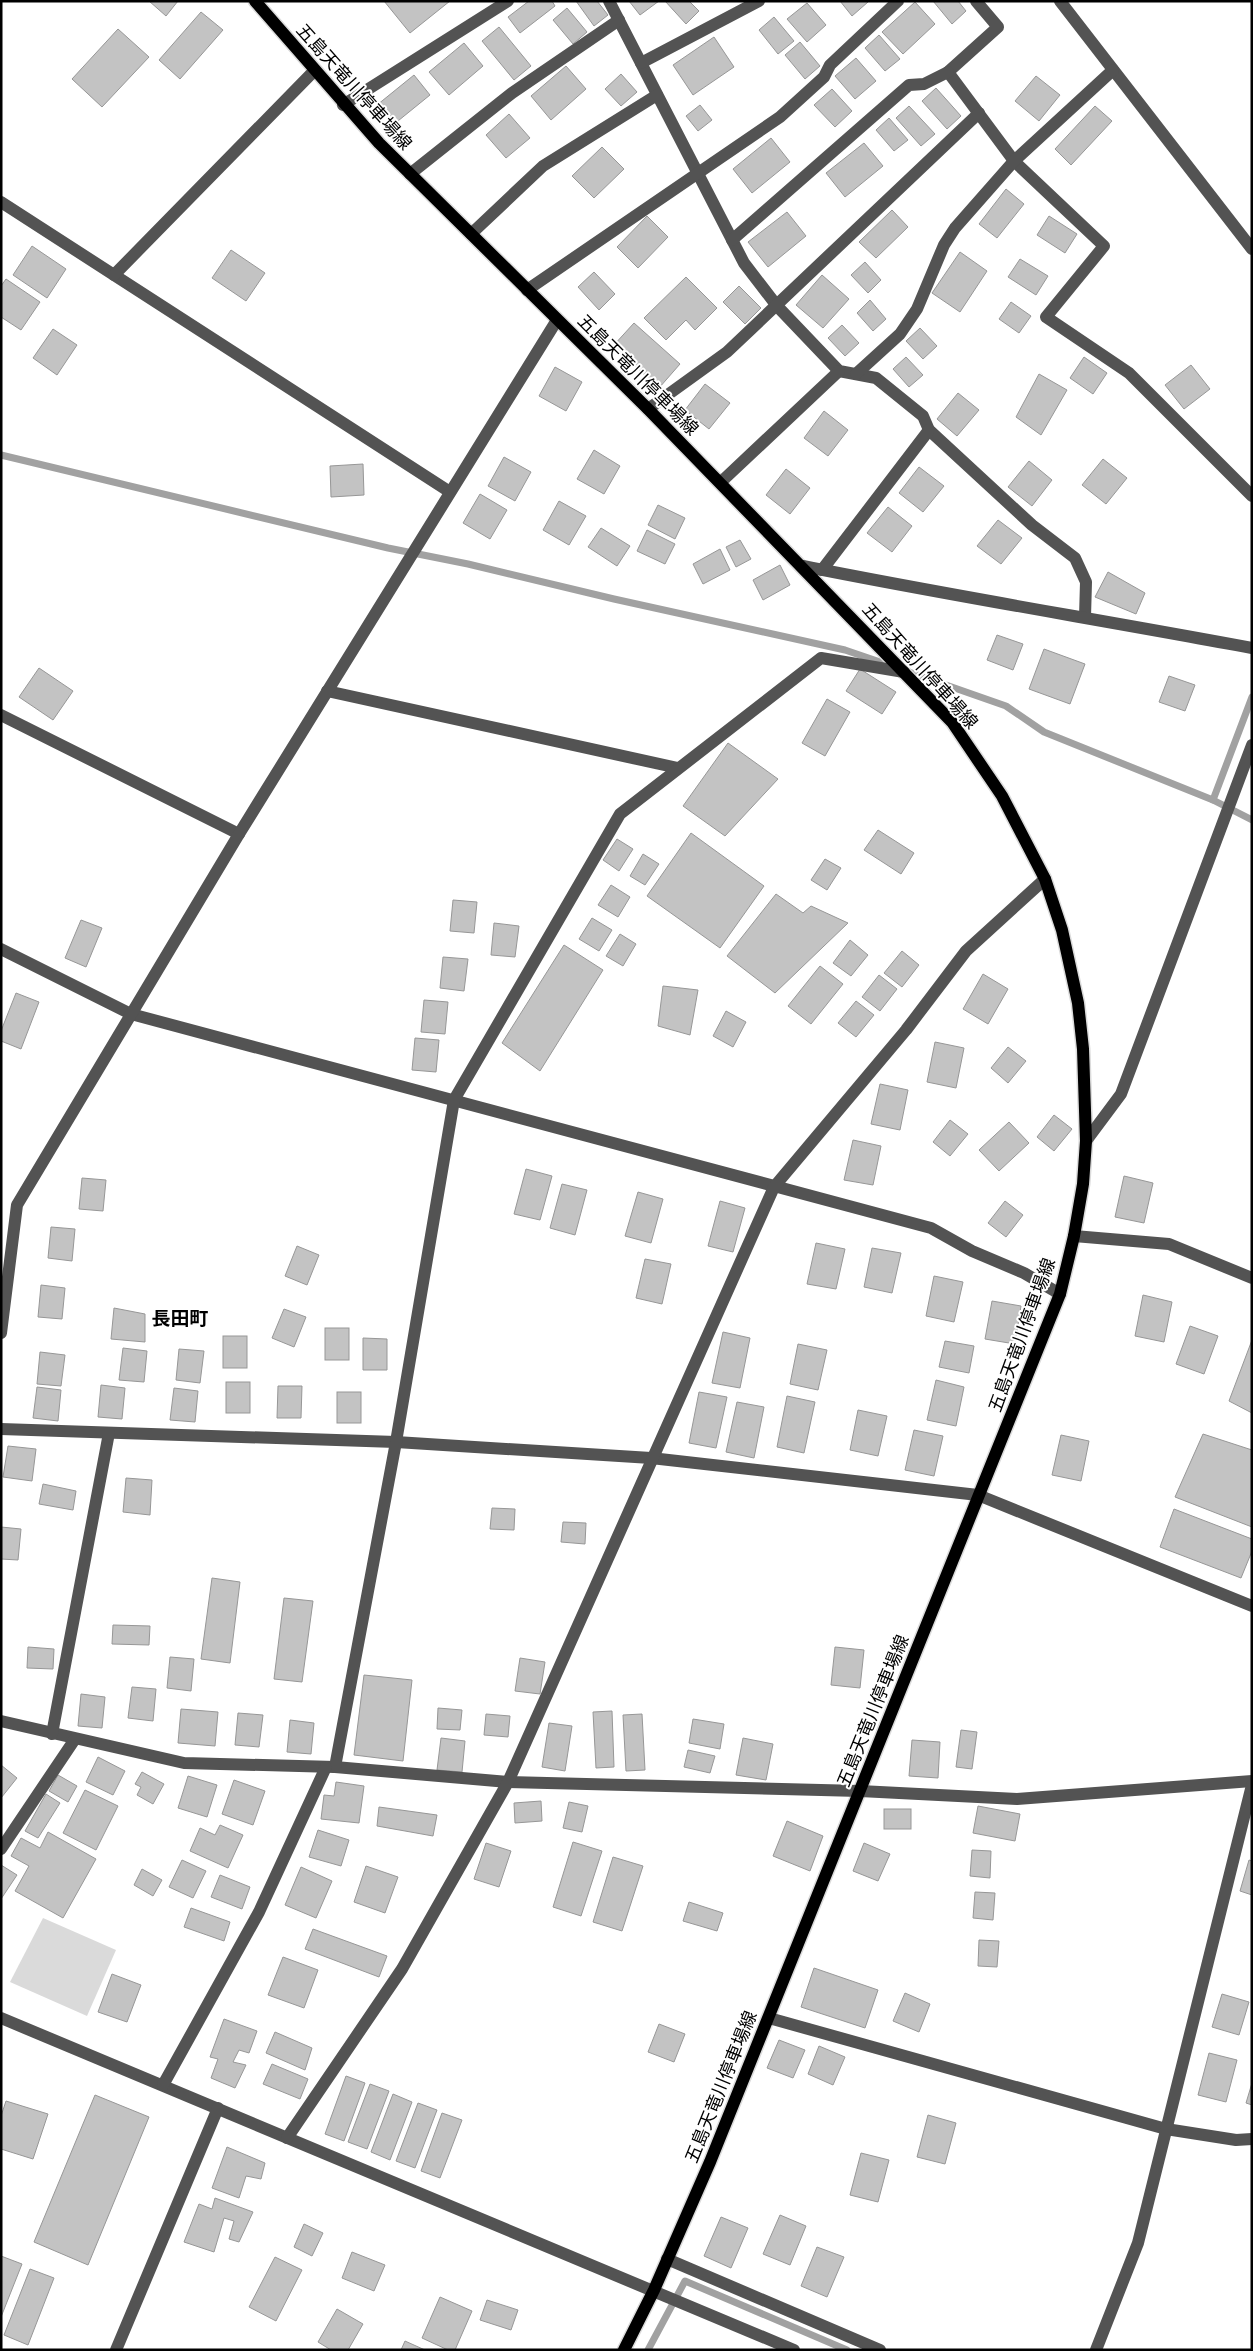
<svg xmlns="http://www.w3.org/2000/svg" width="1253" height="2351" viewBox="0 0 1253 2351" font-family="'PT Sans Narrow','Noto Sans JP',sans-serif">
<style>
.green{fill:#dadada}
.lines{fill:none;stroke-linecap:round;stroke-linejoin:round}
.stream{stroke:#a1a1a1;stroke-width:7}
.building{fill:#c3c3c3;stroke:#979797}
.major-casing{stroke:#dbdbdb;stroke-width:15}
.minor{stroke:#535353;stroke-width:12}
.major{stroke:#000;stroke-width:12}
.labels{text-anchor:middle;stroke-width:4;stroke-linejoin:round;paint-order:stroke}
.street-label{font-size:18px;fill:#000;stroke:#fff}
.neighbourhood-label{font-size:19px;font-weight:bold;fill:#000;stroke:#fff}
</style>
<rect width="100%" height="100%" fill="#fff"/>
<path class="green" d="M43,1918l73,32 -29,66 -77,-34z"/>
<g class="lines">
<g class="stream">
<path d="M1,455l387,93 80,16 146,35 231,51 41,14"/>
<path d="M906,671l100,35 38,26 169,68 39,20"/>
<path d="M1213,800l39,-103"/>
<path d="M648,2350l37,-69 162,69"/>
</g>
</g>
<g class="building">
<path d="M149,1h29l-12,15z"/>
<path d="M384,1h66l-40,32z"/>
<path d="M529,1h23l3,5 -35,27 -12,-16z"/>
<path d="M576,1h21l11,14 -14,11z"/>
<path d="M629,1h30l-19,14z"/>
<path d="M665,1h24l10,10 -13,13z"/>
<path d="M840,1h26l2,1 -16,14z"/>
<path d="M933,1h25l8,10 -14,13z"/>
<path d="M915,2l20,22 -32,30 -21,-22z"/>
<path d="M807,3l19,22 -19,17 -20,-23z"/>
<path d="M567,8l20,24 -14,12 -20,-24z"/>
<path d="M201,12l22,18 -43,49 -21,-19z"/>
<path d="M774,17l20,24 -16,13 -19,-24z"/>
<path d="M499,27l32,39 -17,14 -32,-39z"/>
<path d="M118,29l31,28 -47,50 -30,-28z"/>
<path d="M879,35l21,24 -15,12 -20,-23z"/>
<path d="M714,37l20,30 -41,28 -20,-30z"/>
<path d="M800,42l20,24 -15,13 -20,-24z"/>
<path d="M464,43l19,23 -34,29 -20,-23z"/>
<path d="M856,58l20,23 -21,18 -20,-23z"/>
<path d="M566,66l20,23 -35,31 -20,-24z"/>
<path d="M621,74l16,18 -16,14 -16,-17z"/>
<path d="M414,75l16,20 -37,30 -16,-20z"/>
<path d="M1036,76l24,19 -21,26 -24,-20z"/>
<path d="M936,88l25,28 -14,13 -25,-28z"/>
<path d="M832,89l20,22 -17,16 -21,-22z"/>
<path d="M700,105l12,15 -14,11 -12,-15z"/>
<path d="M909,106l26,28 -14,12 -25,-28z"/>
<path d="M1095,106l17,15 -41,44 -16,-16z"/>
<path d="M509,114l21,24 -24,20 -20,-23z"/>
<path d="M889,118l19,22 -14,11 -18,-21z"/>
<path d="M771,138l19,24 -38,31 -19,-24z"/>
<path d="M864,143l19,23 -38,31 -19,-24z"/>
<path d="M602,147l22,22 -30,29 -22,-22z"/>
<path d="M1006,189l18,15 -27,34 -18,-14z"/>
<path d="M892,210l16,17 -32,31 -17,-16z"/>
<path d="M787,212l19,24 -38,31 -20,-25z"/>
<path d="M647,216l21,21 -30,31 -21,-21z"/>
<path d="M1049,216l28,18 -12,19 -28,-18z"/>
<path d="M32,246l34,23 -19,29 -34,-23z"/>
<path d="M231,250l34,23 -19,28 -34,-23z"/>
<path d="M960,252l27,19 -27,41 -28,-19z"/>
<path d="M1020,259l28,17 -12,19 -28,-18z"/>
<path d="M865,262l16,18 -13,13 -17,-18z"/>
<path d="M594,272l21,22 -16,16 -21,-23z"/>
<path d="M822,275l27,24 -26,29 -27,-23z"/>
<path d="M686,277l31,31 -22,22 -9,-10 -20,20 -22,-22z"/>
<path d="M6,279l34,23 -19,28 -20,-13v-31z"/>
<path d="M739,286l22,22 -16,16 -22,-22z"/>
<path d="M870,300l16,19 -13,12 -16,-18z"/>
<path d="M1011,302l20,14 -12,17 -20,-14z"/>
<path d="M634,323l46,41 -21,24 -46,-42z"/>
<path d="M842,325l17,18 -14,13 -17,-18z"/>
<path d="M920,328l17,18 -14,13 -17,-18z"/>
<path d="M53,329l24,16 -20,30 -24,-17z"/>
<path d="M906,357l17,18 -14,12 -16,-18z"/>
<path d="M1084,357l23,16 -14,21 -23,-16z"/>
<path d="M1191,365l19,24 -26,20 -19,-24z"/>
<path d="M555,367l27,15 -16,29 -27,-15z"/>
<path d="M1039,374l28,16 -26,45 -25,-18z"/>
<path d="M705,384l25,19 -21,26 -24,-19z"/>
<path d="M958,393l21,17 -22,26 -20,-17z"/>
<path d="M824,411l24,19 -20,26 -24,-18z"/>
<path d="M594,450l26,16 -16,28 -27,-15z"/>
<path d="M504,457l27,15 -16,29 -27,-15z"/>
<path d="M1103,459l24,19 -21,26 -24,-19z"/>
<path d="M1029,461l23,19 -20,26 -24,-19z"/>
<path d="M363,464l1,31 -33,2 -1,-31z"/>
<path d="M919,467l25,19 -21,26 -24,-19z"/>
<path d="M786,469l24,19 -20,26 -24,-19z"/>
<path d="M480,494l27,16 -17,29 -27,-16z"/>
<path d="M559,501l27,15 -17,29 -26,-15z"/>
<path d="M658,505l27,13 -10,21 -27,-14z"/>
<path d="M888,507l24,19 -20,26 -25,-19z"/>
<path d="M998,520l24,18 -21,26 -24,-18z"/>
<path d="M601,528l29,18 -13,20 -29,-19z"/>
<path d="M647,530l28,14 -10,20 -28,-13z"/>
<path d="M740,540l11,19 -15,8 -10,-20z"/>
<path d="M720,549l10,21 -27,14 -10,-20z"/>
<path d="M780,565l10,20 -27,15 -10,-20z"/>
<path d="M1108,572l37,21 -9,21 -41,-17z"/>
<path d="M997,635l26,9 -10,26 -26,-10z"/>
<path d="M1044,649l41,15 -15,40 -41,-15z"/>
<path d="M39,668l34,23 -20,29 -34,-23z"/>
<path d="M860,669l36,23 -14,22 -36,-23z"/>
<path d="M1169,676l26,9 -10,26 -26,-9z"/>
<path d="M827,699l23,13 -25,44 -23,-13z"/>
<path d="M728,743l50,36 -53,57 -42,-30z"/>
<path d="M878,830l36,23 -13,21 -37,-24z"/>
<path d="M691,833l73,53 -44,62 -73,-52z"/>
<path d="M617,839l16,10 -14,22 -16,-11z"/>
<path d="M643,854l16,10 -14,21 -15,-9z"/>
<path d="M825,859l16,9 -14,22 -16,-10z"/>
<path d="M611,885l19,12 -12,20 -20,-12z"/>
<path d="M776,894l27,19 8,-7 37,17 -73,70 -48,-37z"/>
<path d="M453,900l24,2 -3,31 -24,-2z"/>
<path d="M592,918l20,12 -13,21 -20,-12z"/>
<path d="M81,920l21,8 -16,39 -21,-9z"/>
<path d="M494,923l25,3 -4,31 -24,-2z"/>
<path d="M620,934l16,10 -13,22 -17,-10z"/>
<path d="M850,940l18,15 -17,21 -18,-13z"/>
<path d="M564,945l39,25 -63,101 -38,-28z"/>
<path d="M902,951l17,14 -17,22 -18,-14z"/>
<path d="M443,957l25,2 -4,32 -24,-3z"/>
<path d="M820,966l23,18 -32,40 -23,-18z"/>
<path d="M983,974l25,15 -20,35 -25,-15z"/>
<path d="M879,975l18,14 -17,22 -18,-14z"/>
<path d="M663,986l35,4 -8,45 -32,-9z"/>
<path d="M16,993l23,9 -18,47 -20,-8v-10z"/>
<path d="M424,1000l24,2 -3,32 -24,-2z"/>
<path d="M856,1001l18,14 -18,22 -18,-14z"/>
<path d="M726,1011l20,11 -13,25 -20,-11z"/>
<path d="M415,1038l24,2 -3,32 -24,-2z"/>
<path d="M935,1042l29,6 -8,40 -29,-6z"/>
<path d="M1008,1047l18,14 -18,22 -17,-15z"/>
<path d="M880,1084l28,6 -8,40 -29,-6z"/>
<path d="M1054,1115l18,14 -18,22 -17,-14z"/>
<path d="M950,1120l18,14 -18,22 -17,-14z"/>
<path d="M1009,1122l20,21 -30,28 -20,-21z"/>
<path d="M853,1140l28,6 -8,39 -29,-5z"/>
<path d="M526,1169l26,7 -12,44 -26,-6z"/>
<path d="M1124,1176l29,7 -9,40 -29,-6z"/>
<path d="M82,1178l24,2 -3,31 -24,-2z"/>
<path d="M562,1184l25,6 -12,45 -25,-7z"/>
<path d="M638,1192l25,7 -12,44 -26,-7z"/>
<path d="M720,1201l25,7 -12,44 -25,-6z"/>
<path d="M1005,1201l18,14 -17,22 -18,-14z"/>
<path d="M51,1227l24,2 -3,32 -24,-3z"/>
<path d="M816,1243l29,6 -9,40 -29,-5z"/>
<path d="M297,1246l22,9 -12,30 -22,-9z"/>
<path d="M872,1248l29,5 -9,40 -28,-6z"/>
<path d="M645,1259l26,5 -9,40 -26,-6z"/>
<path d="M934,1276l29,6 -9,40 -28,-6z"/>
<path d="M41,1285l24,3 -3,31 -24,-2z"/>
<path d="M1143,1295l29,7 -8,40 -29,-6z"/>
<path d="M992,1301l29,5 -6,38 -30,-5z"/>
<path d="M114,1308l31,6v28l-34,-3z"/>
<path d="M284,1309l22,8 -12,30 -22,-9z"/>
<path d="M1190,1326l28,10 -14,38 -28,-10z"/>
<rect x="325" y="1328" width="24" height="32"/>
<path d="M723,1332l27,6 -10,50 -28,-5z"/>
<rect x="223" y="1336" width="24" height="32"/>
<path d="M363,1338l24,1v31h-24z"/>
<path d="M1252,1340v73l-23,-12z"/>
<path d="M945,1341l29,5 -5,27 -30,-6z"/>
<path d="M798,1344l29,6 -9,40 -28,-6z"/>
<path d="M123,1348l24,3 -3,31 -25,-2z"/>
<path d="M179,1349l25,2 -4,32 -24,-3z"/>
<path d="M40,1352l25,3 -4,31 -24,-2z"/>
<path d="M936,1380l28,7 -8,39 -29,-6z"/>
<rect x="226" y="1382" width="24" height="31"/>
<path d="M101,1385l24,3 -3,31 -24,-2z"/>
<path d="M278,1386h24l-1,32h-24z"/>
<path d="M37,1387l24,3 -3,31 -25,-3z"/>
<path d="M174,1388l24,3 -3,31 -25,-2z"/>
<rect x="337" y="1392" width="24" height="31"/>
<path d="M699,1392l28,5 -11,51 -27,-5z"/>
<path d="M787,1396l28,6 -11,51 -27,-6z"/>
<path d="M737,1402l27,5 -10,51 -28,-6z"/>
<path d="M858,1410l29,6 -9,40 -28,-6z"/>
<path d="M914,1430l29,6 -9,40 -29,-6z"/>
<path d="M1203,1434l49,16v77l-77,-30z"/>
<path d="M1061,1435l28,6 -8,40 -29,-6z"/>
<path d="M8,1446l28,3 -4,32 -29,-4z"/>
<path d="M126,1478l26,2 -2,35 -27,-3z"/>
<path d="M43,1484l33,7 -3,19 -34,-6z"/>
<path d="M492,1508l23,1 -1,21 -24,-1z"/>
<path d="M1174,1509l78,30v12l-11,27 -81,-31z"/>
<path d="M563,1522l23,1 -1,21 -24,-2z"/>
<path d="M1,1527l20,2 -3,31 -17,-1z"/>
<path d="M212,1578l28,4 -10,81 -29,-4z"/>
<path d="M284,1598l29,3 -11,81 -28,-3z"/>
<path d="M113,1625l37,1 -1,19 -37,-1z"/>
<path d="M28,1647l26,2 -1,20 -26,-1z"/>
<path d="M835,1647l29,3 -4,38 -29,-3z"/>
<path d="M170,1657l24,2 -3,32 -24,-3z"/>
<path d="M520,1658l25,4 -5,32 -25,-3z"/>
<path d="M364,1675l48,5 -9,81 -49,-6z"/>
<path d="M132,1687l24,2 -3,32 -25,-3z"/>
<path d="M81,1694l24,3 -3,31 -24,-2z"/>
<path d="M438,1708l24,2 -2,20 -23,-1z"/>
<path d="M181,1709l37,3 -3,34 -37,-3z"/>
<path d="M612,1711l2,56 -18,1 -3,-56z"/>
<path d="M238,1713l25,2 -4,32 -24,-2z"/>
<path d="M486,1714l24,2 -2,21 -24,-2z"/>
<path d="M642,1714l3,56 -19,1 -3,-56z"/>
<path d="M693,1719l31,5 -4,25 -31,-6z"/>
<path d="M290,1720l24,3 -3,31 -24,-2z"/>
<path d="M549,1723l23,3 -7,45 -23,-4z"/>
<path d="M961,1730l16,2 -5,37 -16,-2z"/>
<path d="M441,1738l24,3 -3,31 -25,-2z"/>
<path d="M743,1738l30,6 -7,36 -30,-5z"/>
<path d="M912,1740l28,2 -2,36 -29,-2z"/>
<path d="M688,1750l27,6 -5,17 -26,-6z"/>
<path d="M98,1757l27,14 -12,24 -27,-13z"/>
<path d="M1,1765l16,13 -16,20z"/>
<path d="M142,1772l22,12 -11,20 -16,-9 4,-8 -6,-3z"/>
<path d="M58,1775l19,11 -9,16 -19,-11z"/>
<path d="M188,1776l29,9 -10,32 -29,-9z"/>
<path d="M234,1780l31,11 -12,34 -31,-11z"/>
<path d="M336,1782l28,4 -5,37 -38,-4 3,-24 10,1z"/>
<path d="M85,1790l33,16 -22,44 -33,-17z"/>
<path d="M46,1794l14,9 -22,35 -13,-7z"/>
<path d="M541,1801l1,20 -27,2 -1,-20z"/>
<path d="M569,1802l19,4 -6,26 -19,-4z"/>
<path d="M978,1806l42,8 -5,27 -42,-8z"/>
<path d="M379,1807l58,8 -4,21 -56,-10z"/>
<rect x="884" y="1809" width="27" height="20"/>
<path d="M787,1821l36,15 -13,35 -37,-15z"/>
<path d="M220,1825l23,10 -15,33 -38,-17 10,-23 15,7z"/>
<path d="M318,1830l31,10 -8,26 -32,-9z"/>
<path d="M48,1832l48,27 -33,59 -48,-27 14,-25 -18,-10 10,-18 19,10z"/>
<path d="M573,1842l29,9 -21,65 -28,-9z"/>
<path d="M486,1843l25,8 -12,36 -25,-8z"/>
<path d="M864,1843l26,11 -12,27 -25,-10z"/>
<path d="M972,1850l19,1 -1,27 -20,-2z"/>
<path d="M613,1857l30,9 -21,65 -29,-9z"/>
<path d="M182,1860l24,11 -13,27 -24,-11z"/>
<path d="M1249,1860l3,1v34l-12,-4z"/>
<path d="M1,1865l16,10 -16,24z"/>
<path d="M366,1866l32,11 -13,36 -31,-11z"/>
<path d="M301,1867l31,14 -16,37 -31,-13z"/>
<path d="M142,1869l20,11 -9,16 -19,-11z"/>
<path d="M220,1875l30,12 -8,22 -31,-12z"/>
<path d="M975,1892l20,1 -2,27 -20,-2z"/>
<path d="M689,1902l34,11 -6,18 -34,-10z"/>
<path d="M191,1908l39,14 -6,19 -40,-14z"/>
<path d="M313,1929l74,27 -8,21 -74,-28z"/>
<path d="M979,1940l20,1 -2,26 -19,-1z"/>
<path d="M283,1957l35,13 -14,38 -36,-13z"/>
<path d="M814,1968l64,22 -13,38 -64,-21z"/>
<path d="M112,1974l29,11 -14,37 -29,-10z"/>
<path d="M905,1993l25,11 -11,28 -26,-11z"/>
<path d="M1222,1994l27,8 -10,33 -27,-8z"/>
<path d="M224,2019l33,12 -8,22 -10,-3 -6,12 13,3 -11,23 -24,-10 7,-19 -8,-2z"/>
<path d="M659,2024l26,10 -11,28 -26,-10z"/>
<path d="M275,2032l37,16 -7,22 -39,-17z"/>
<path d="M779,2040l26,10 -12,28 -26,-10z"/>
<path d="M819,2046l26,11 -12,28 -25,-11z"/>
<path d="M1209,2053l28,7 -11,42 -28,-7z"/>
<path d="M272,2064l36,15 -8,20 -37,-15z"/>
<path d="M346,2076l19,7 -21,58 -19,-7z"/>
<path d="M1252,2083v22l-6,-2z"/>
<path d="M370,2084l19,7 -22,58 -19,-7z"/>
<path d="M393,2094l19,8 -22,58 -19,-8z"/>
<path d="M95,2095l54,22 -61,148 -54,-23z"/>
<path d="M6,2101l42,13 -15,45 -32,-10v-33z"/>
<path d="M418,2103l19,7 -22,58 -19,-7z"/>
<path d="M442,2113l20,7 -22,58 -19,-7z"/>
<path d="M928,2115l28,8 -11,41 -28,-7z"/>
<path d="M227,2147l38,16 -4,16 -15,-3 -7,22 -27,-10z"/>
<path d="M861,2153l28,7 -11,42 -28,-7z"/>
<path d="M215,2198l38,14 -14,30 -10,-3 5,-18 -10,-3 -10,34 -30,-10 15,-38 13,5z"/>
<path d="M780,2215l26,11 -16,39 -27,-11z"/>
<path d="M721,2217l27,11 -17,40 -27,-12z"/>
<path d="M304,2224l19,9 -11,23 -18,-9z"/>
<path d="M817,2247l27,10 -17,40 -26,-11z"/>
<path d="M352,2252l33,13 -11,26 -32,-13z"/>
<path d="M1,2256l21,8 -21,53z"/>
<path d="M275,2257l27,13 -26,51 -27,-14z"/>
<path d="M30,2269l24,9 -26,67 -24,-10z"/>
<path d="M440,2297l32,14 -17,39h-7l-26,-12z"/>
<path d="M487,2300l31,10 -7,20 -31,-10z"/>
<path d="M337,2309l26,15 -15,26h-17l-13,-8z"/>
<path d="M405,2341l20,9h-24z"/>
</g>
<g class="lines">
<g class="major-casing">
<path id="major" d="M255,1l124,142 269,266 304,313 50,74 43,83 17,51 16,73 5,46 3,92 -3,43 -9,52 -14,58 -350,868 -56,128 -30,60"/>
</g>
<g class="minor">
<path d="M609,1l135,262 33,43 62,65 37,7 47,38 6,14 103,95 43,33 11,24 -1,35"/>
<path d="M976,1l22,26 -50,45 66,89 90,85 -58,71 83,56 123,123"/>
<path d="M1060,1l192,248"/>
<path d="M641,63l118,-62"/>
<path d="M343,105l165,-104"/>
<path d="M410,174l102,-81 107,-73"/>
<path d="M1,202l449,290"/>
<path d="M471,234l72,-68 114,-71"/>
<path d="M732,240l177,-155 15,-1 24,-12"/>
<path d="M114,275l200,-204"/>
<path d="M527,290l253,-173 44,-40 6,-12 68,-64"/>
<path d="M856,374l44,-40 17,-25 27,-64 11,-17 59,-67 99,-91"/>
<path d="M648,409l79,-57 252,-239"/>
<path d="M721,482l118,-111"/>
<path d="M803,566c149,30 299,54 449,82"/>
<path d="M822,570l107,-140"/>
<path d="M327,691l351,77"/>
<path d="M1,715l238,119"/>
<path d="M1,949l130,65 800,214 41,23 52,22 36,21"/>
<path d="M1086,1141l35,-47 131,-349"/>
<path d="M1074,1236l95,8 83,34"/>
<path d="M1,1333l16,-128 222,-371 318,-514"/>
<path d="M1,1429l395,13 255,16 327,37 274,111"/>
<path d="M1,1721l183,42 151,4 173,15 352,9 157,8 235,-18"/>
<path d="M52,1734l57,-301"/>
<path d="M335,1767l61,-325 58,-342 166,-286 201,-156 83,14"/>
<path d="M1,1849l74,-110"/>
<path d="M1,2018l793,332"/>
<path d="M769,2018l397,111 70,11 16,-1"/>
<path d="M163,2085l96,-173 67,-145"/>
<path d="M287,2138l115,-169 106,-187 266,-595 132,-157 60,-79 79,-72"/>
<path d="M667,2259l213,91"/>
<path d="M116,2350l102,-242"/>
<path d="M1096,2350l42,-107 114,-458"/>
</g>
<use href="#major" class="major"/>
</g>
<g class="labels">
<g class="street-label">
<text transform="translate(354 87) rotate(48)" y="6">五島天竜川停車場線</text>
<text transform="translate(638 375) rotate(45)" y="6">五島天竜川停車場線</text>
<text transform="translate(920 666) rotate(48)" y="6">五島天竜川停車場線</text>
<text transform="translate(1022 1335) rotate(-70)" y="6">五島天竜川停車場線</text>
<text transform="translate(873 1711) rotate(-68)" y="6">五島天竜川停車場線</text>
<text transform="translate(721 2087) rotate(-68)" y="6">五島天竜川停車場線</text>
</g>
<g class="neighbourhood-label">
<text x="180" y="1325">長田町</text>
</g>
</g>
<rect width="1253" height="2351" fill="none" stroke="#000000" stroke-width="5"/>
</svg>
